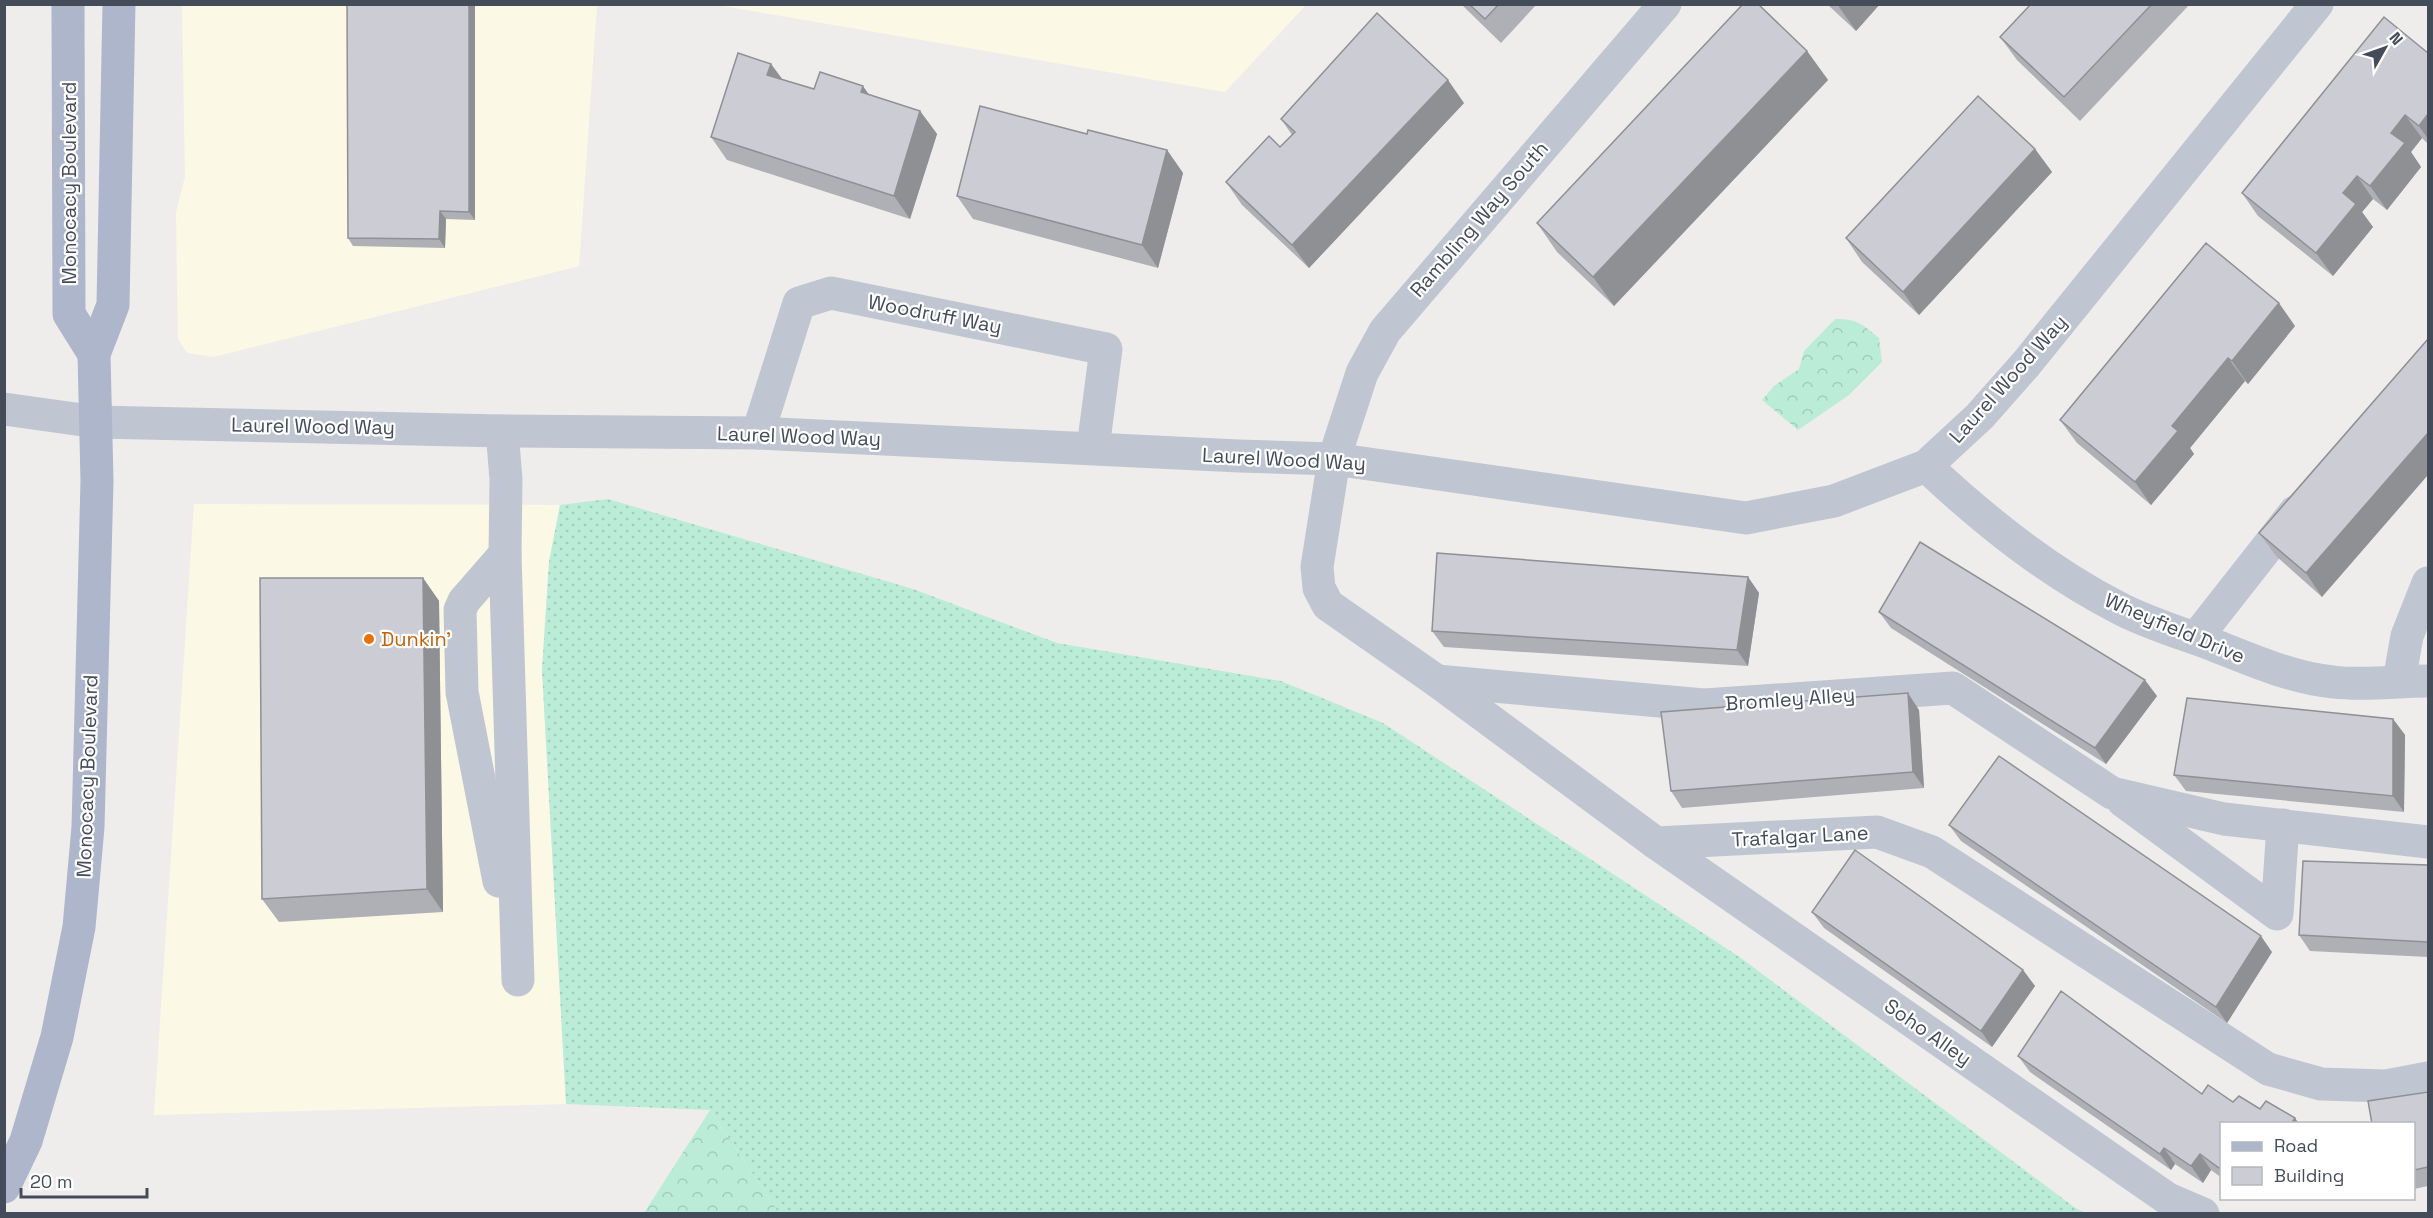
<svg xmlns="http://www.w3.org/2000/svg" width="2433" height="1218" viewBox="0 0 2433 1218" font-family="'Space Grotesk',sans-serif">
<style>
.commercial{fill:#fbf8e5}
.grass{fill:url(#grass-dots)}
.forest{fill:url(#forest-crowns)}
.lines{fill:none;stroke-linecap:round;stroke-linejoin:round}
.minor{stroke:#c0c6d1;stroke-width:33}
.major{stroke:#adb6cb;stroke-width:33}
.wall{fill:#afb0b6}
.shaded-wall{fill:#8f9094}
.building{fill:#cccdd4;stroke:#8f9094;stroke-width:1.5}
.food-dot{fill:#e8710a;stroke:#fff;stroke-width:2}
.labels{text-anchor:middle;stroke-width:4.5;stroke-linejoin:round;paint-order:stroke}
.street-label{font-size:20px;fill:#454c59;stroke:#fff}
.food-label{font-size:20px;fill:#c56008;stroke:#fff;text-anchor:start}
</style>
<defs>
<pattern id="grass-dots" width="8" height="8" patternUnits="userSpaceOnUse" patternTransform="scale(1.5)"><rect width="8" height="8" fill="#bbecd8"/><path d="M2 2h.1M6 6h.1" fill="none" stroke="#a2ccbc" stroke-width="1.8" stroke-linecap="round"/></pattern>
<pattern id="forest-crowns" width="20" height="18" patternUnits="userSpaceOnUse" patternTransform="scale(1.5)"><rect width="20" height="18" fill="#bbecd8"/><path d="M2 6a3 3 0 1 1 6 0M12 15a3 3 0 1 1 6 0" fill="none" stroke="#a2ccbc"/></pattern>
</defs>
<rect width="100%" height="100%" fill="#efedec"/>
<g class="commercial">
<path d="M182,5h415l-18,261 -365,91 -27,-4 -9,-14 -2,-127 9,-35z"/>
<path d="M717,5h589l-81,87z"/>
<path d="M194,504l366,1 -11,57 -7,108 24,434 -412,11z"/>
</g>
<path class="grass" d="M608,499l305,90 144,54 224,38 102,42 358,235 333,249 11,6h-1306l-69,-103 -144,-6 -24,-434 7,-108 11,-57z"/>
<g class="forest">
<path d="M1835,319c23,0 27,5 44,19l3,24 -33,33 -51,35 -36,-30 12,-14 25,-17 5,-18z"/>
<path d="M710,1110l69,103h-135z"/>
</g>
<g class="lines">
<g class="minor">
<path d="M1665,4l-280,327 -23,42 -28,86 -17,108 2,21 9,17 109,76 219,162 221,-11 55,20 336,217 53,15 65,2 42,-8"/>
<path d="M4,409l93,13 405,9 256,2 481,23 95,3 412,59 88,-17 92,-35 54,-50 46,-52 291,-360"/>
<path d="M502,431l4,48 -1,75 13,426"/>
<path d="M758,433l41,-130 32,-10 275,56 -13,99"/>
<path d="M1926,466c59,55 121,105 193,142 30,16 66,26 97,38 38,15 77,32 117,36 32,4 63,-1 95,-1"/>
<path d="M2196,638l99,-126"/>
<path d="M1437,681l267,24 249,-17 159,105 112,26 204,23"/>
<path d="M2399,681l8,-45 21,-53"/>
<path d="M2123,801l154,113 6,-89"/>
<path d="M1656,843l512,356 35,15"/>
<path d="M499,881l-37,-189 -2,-82 4,-9 41,-47"/>
</g>
<g class="major">
<path d="M68,4l1,310 25,40"/>
<path d="M4,1187l22,-46 31,-104 22,-110 9,-100 9,-346 -3,-127 19,-49 6,-301"/>
</g>
</g>
<g class="wall">
<path d="M347,4h128v216l-29,-1 -1,29 -92,-2 -5,-8z"/>
<path d="M1461,4h76l-36,39z"/>
<path d="M1827,4h53l-24,27z"/>
<path d="M2031,4h159l-110,117 -63,-61 -17,-23z"/>
<path d="M1807,51l21,29 -214,226 -57,-54 -20,-29z"/>
<path d="M2428,53v91l-6,-6 -11,14 10,15 -34,43 -14,-11 -11,13 11,15 -40,49 -75,-60 -16,-23z"/>
<path d="M771,64l11,15 32,10 54,5 52,17 17,23 -27,85 -183,-59 -16,-23z"/>
<path d="M1464,103l-155,165 -67,-63 -16,-23 54,-35 12,-12 -11,-16z"/>
<path d="M1087,134l80,16 16,23 -25,95 -185,-49 -16,-23z"/>
<path d="M2035,149l17,23 -133,143 -57,-53 -16,-24z"/>
<path d="M2295,326l-47,58 -3,-3 -55,67 4,6 -43,51 -74,-62 -17,-23z"/>
<path d="M2428,339l-106,258 -46,-41 -17,-23z"/>
<path d="M1748,577l11,16 -11,73 -304,-19 -12,-16z"/>
<path d="M423,578l16,23 4,311 -164,10 -17,-23z"/>
<path d="M1879,612l278,84 -51,68 -215,-136z"/>
<path d="M1919,710l5,78 -242,20 -11,-17z"/>
<path d="M2393,719l12,16 -1,77 -218,-21 -12,-16z"/>
<path d="M1949,825l323,127 -45,71 -266,-182z"/>
<path d="M2428,865v92l-118,-6 -11,-16z"/>
<path d="M1812,912l211,58 12,16 -43,61 -168,-119z"/>
<path d="M2018,1056l184,38 93,24 4,6h-77v54l-11,-8 -8,13 -28,-19 -4,6 -141,-98z"/>
<path d="M2428,1092v94l-14,3v-65z"/>
</g>
<g class="shaded-wall">
<path d="M469,4h6v216l-6,-8z"/>
<path d="M1837,4h43l-24,27z"/>
<path d="M1807,51l21,29 -214,226 -21,-29z"/>
<path d="M771,64l17,23 -21,-12z"/>
<path d="M1448,80l16,23 -155,165 -17,-23z"/>
<path d="M863,86l16,23 -18,-17z"/>
<path d="M920,111l17,23 -27,85 -16,-23z"/>
<path d="M2428,114v25l-9,-13z"/>
<path d="M2405,115l17,23 -11,14 10,15 -34,43 -17,-24 21,-53z"/>
<path d="M2035,149l17,23 -133,143 -16,-23z"/>
<path d="M1167,150l16,23 -25,95 -16,-23z"/>
<path d="M2357,176l16,23 -11,13 11,15 -40,49 -17,-23 27,-60z"/>
<path d="M440,211l6,8 -1,29 -6,-9z"/>
<path d="M2279,303l16,23 -47,58 -16,-23z"/>
<path d="M2228,358l17,23 -55,67 4,6 -43,51 -16,-23 37,-56z"/>
<path d="M2428,433v42l-106,122 -16,-24z"/>
<path d="M1748,577l11,16 -11,73 -11,-16z"/>
<path d="M423,578l16,23 4,311 -16,-23z"/>
<path d="M2145,680l12,16 -51,68 -11,-16z"/>
<path d="M1908,693l11,17 5,78 -11,-16z"/>
<path d="M2393,719l12,16 -1,77 -11,-16z"/>
<path d="M2261,936l11,16 -45,71 -11,-16z"/>
<path d="M2023,970l12,16 -43,61 -11,-16z"/>
<path d="M2295,1118l4,6h-8z"/>
<path d="M2164,1148l11,16 -4,6 -11,-16z"/>
<path d="M2200,1154l11,16 -8,13 -12,-17z"/>
</g>
<g class="building">
<path d="M347,4h122v208l-29,-1 -1,28 -91,-1z"/>
<path d="M1469,4h30l-14,15z"/>
<path d="M1743,4h15l49,47 -214,226 -56,-54z"/>
<path d="M2031,4h121l-88,93 -64,-60z"/>
<path d="M1377,13l71,67 -156,165 -66,-63 43,-46 11,11 15,-15 -14,-13z"/>
<path d="M2384,17l44,36v61l-9,12 -14,-11 -14,18 14,10 -35,43 -13,-10 -14,17 13,11 -40,49 -74,-60z"/>
<path d="M738,53l33,11 -4,11 47,14 6,-17 43,14 -2,6 59,19 -26,85 -183,-59z"/>
<path d="M1978,96l57,53 -132,143 -57,-54z"/>
<path d="M980,106l107,28 1,-4 79,20 -25,95 -185,-49z"/>
<path d="M2206,243l73,60 -47,58 -4,-3 -56,68 6,5 -43,51 -75,-62z"/>
<path d="M2428,339v94l-122,140 -47,-40z"/>
<path d="M1920,542l225,138 -50,68 -216,-136z"/>
<path d="M1437,553l311,24 -11,73 -305,-19z"/>
<path d="M260,578h163l4,311 -165,10z"/>
<path d="M1908,693l5,79 -242,19 -10,-79z"/>
<path d="M2187,698l206,21v77l-219,-21z"/>
<path d="M1999,756l262,180 -45,71 -267,-182z"/>
<path d="M1855,850l168,120 -42,61 -169,-119z"/>
<path d="M2303,861l125,4v77l-129,-7z"/>
<path d="M2061,991l141,103 6,-9 25,17 6,-6 21,13 6,-8 29,17 -4,6h-69v41l-3,3 -19,-14 -9,12 -27,-18 -4,6 -142,-98z"/>
<path d="M2428,1092v75l-14,3v-46h-42l-4,-23z"/>
</g>
<circle class="food-dot" cx="369" cy="639" r="6"/>
<g class="labels">
<g class="street-label">
<text transform="translate(69 183) rotate(-90)" y="7">Monocacy Boulevard</text>
<text transform="translate(1479 219) rotate(-49)" y="7">Rambling Way South</text>
<text transform="translate(935 314) rotate(11)" y="7">Woodruff Way</text>
<text transform="translate(2008 379) rotate(-48)" y="7">Laurel Wood Way</text>
<text transform="translate(313 426) rotate(1)" y="7">Laurel Wood Way</text>
<text transform="translate(799 436) rotate(2)" y="7">Laurel Wood Way</text>
<text transform="translate(1284 459) rotate(3)" y="7">Laurel Wood Way</text>
<text transform="translate(2175 628) rotate(23)" y="7">Wheyfield Drive</text>
<text transform="translate(1790 699) rotate(-4)" y="7">Bromley Alley</text>
<text transform="translate(87 776) rotate(-88)" y="7">Monocacy Boulevard</text>
<text transform="translate(1800 836) rotate(-3)" y="7">Trafalgar Lane</text>
<text transform="translate(1928 1032) rotate(35)" y="7">Soho Alley</text>
</g>
<g class="food-label">
<text x="381" y="646">Dunkin'</text>
</g>
</g>
<rect width="2433" height="1218" fill="none" stroke="#454c59" stroke-width="12"/>
<rect x="2220" y="1122" width="195" height="78" fill="#ffffff" stroke="#b5b7bd" stroke-width="1.5"/>
<rect x="2232" y="1142" width="30" height="9" fill="#adb6cb" stroke="#b5b7bd" stroke-width="1.5"/>
<text x="2274" y="1152" font-size="18" fill="#454c59">Road</text>
<rect x="2232" y="1167" width="30" height="18" fill="#cccdd4" stroke="#b5b7bd" stroke-width="1.5"/>
<text x="2274" y="1182" font-size="18" fill="#454c59">Building</text>
<g transform="translate(2385 48) rotate(50)" stroke="#ffffff" stroke-width="4.5" paint-order="stroke">
<path d="M0-4.5L10 22L0 15L-10 22Z" fill="#454c59"/>
<text y="-9" font-size="16" font-weight="bold" text-anchor="middle" fill="#454c59">N</text>
</g>
<path d="M21 1188v9h126v-9" fill="none" stroke="#454c59" stroke-width="3"/>
<text x="30" y="1188" font-size="18" fill="#454c59" stroke="#ffffff" stroke-width="4.5" paint-order="stroke">20 m</text>
</svg>
